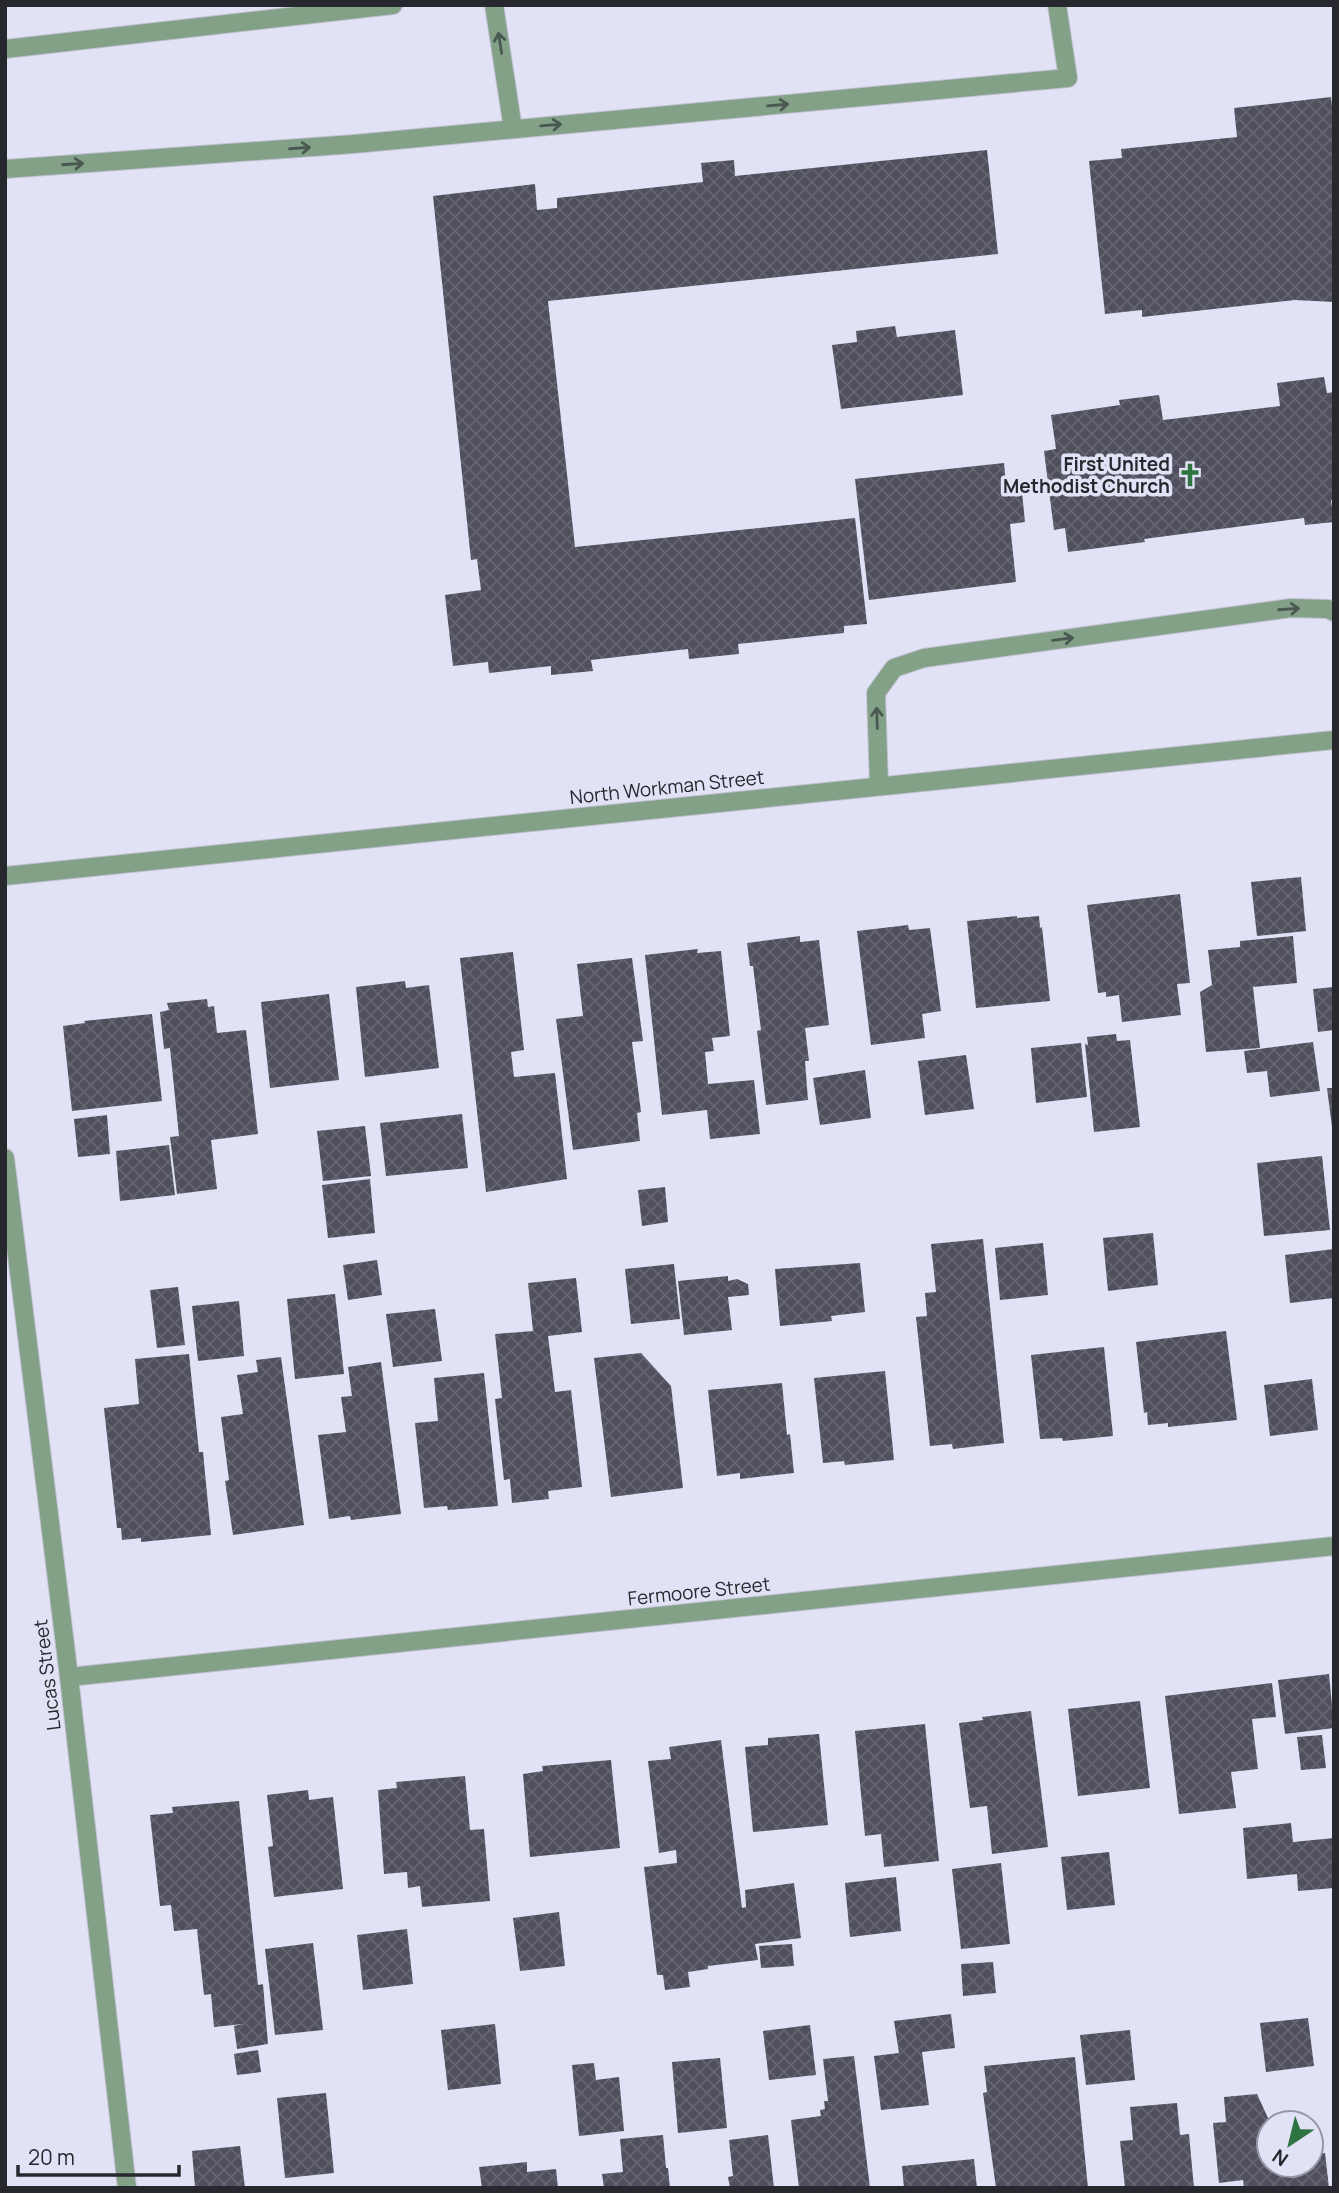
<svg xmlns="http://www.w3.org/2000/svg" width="1339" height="2193" viewBox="0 0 1339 2193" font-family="Manrope,sans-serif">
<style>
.building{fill:url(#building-cross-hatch)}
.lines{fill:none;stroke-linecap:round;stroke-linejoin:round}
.minor-casing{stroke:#c0c0d1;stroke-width:20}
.minor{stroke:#82a187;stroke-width:18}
.oneway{stroke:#4b5852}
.labels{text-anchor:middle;stroke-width:7;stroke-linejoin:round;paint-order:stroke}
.poi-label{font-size:19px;font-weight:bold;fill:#27272e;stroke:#e1e2f5;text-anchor:end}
.street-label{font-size:19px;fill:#27272e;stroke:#e1e2f5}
</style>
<defs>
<pattern id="building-cross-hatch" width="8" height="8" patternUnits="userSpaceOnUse" patternTransform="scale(1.75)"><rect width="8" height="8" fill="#4f4f5e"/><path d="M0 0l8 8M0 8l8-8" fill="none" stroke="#656572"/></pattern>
</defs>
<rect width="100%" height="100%" fill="#e1e2f5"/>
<g class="building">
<path d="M1331,97l3,30v175l-39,-2 -153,17v-7l-37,4 -16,-153 33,-3 -1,-9 116,-12 -3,-29z"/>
<path d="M987,150l11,104 -450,47 27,246 280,-29 12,106 -23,2v7l-106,11 1,10 -50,5 -1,-10 -97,11 2,11 -42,4v-9l-62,7 -1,-11 -35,4 -8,-71 36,-5 -4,-31 -6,1 -38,-364 102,-12 2,26 20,-2v-10l146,-16 -2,-19 33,-3 1,16z"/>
<path d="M895,326l2,11 58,-7 8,65 -122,14 -9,-64 25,-3 -1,-11z"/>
<path d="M1324,377l3,16 7,-1v108h-3l3,22 -29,3 -1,-7 -160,21 1,3 -77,10 -3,-24 -11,2 -10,-79 12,-2 -5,-34 69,-10 -1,-5 40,-5 4,25 117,-14 -3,-23z"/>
<path d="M1004,463l2,21 15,-2 4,40 -15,2 6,58 -147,18 -14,-121z"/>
<path d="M1301,877l5,54 -49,5 -6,-54z"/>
<path d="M1180,894l10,89 -13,1 4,31 -59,7 -3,-27 -13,2v-5l-8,1 -11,-88z"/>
<path d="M1017,916v2l22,-2 1,12 2,-1 8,74 -74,7 -9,-87z"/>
<path d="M908,925l1,5 21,-2 11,83 -19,3 3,24 -54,7 -14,-114z"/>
<path d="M800,936v6l19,-2 10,85 -24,3 4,33h-4l3,39 -42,5 -9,-74 4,-1 -8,-64h-3l-3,-23z"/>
<path d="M1293,936l4,47 -44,4 7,61 -54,4 -6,-60 12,-7 -4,-35 32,-3v-6z"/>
<path d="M698,949l-1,4 24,-2 9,85 -18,2 2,13 -9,1 3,32 46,-4 6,54 -50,5 -3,-29 -45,5 -17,-160z"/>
<path d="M513,952l11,98 -13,2 3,25 41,-4 12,106 -81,13 -26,-234z"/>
<path d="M632,958l11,83 -11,1 9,70 -4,1 3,28 -67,9 -17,-131 27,-3 -6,-52z"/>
<path d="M405,981l1,7 23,-3 10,83 -74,9 -9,-90z"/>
<path d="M1334,987v43l-16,2 -5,-43z"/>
<path d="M329,994l10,86 -69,8 -9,-86z"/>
<path d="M207,999l1,8 6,-1 3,27 29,-3 12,104 -47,6 6,49 -40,5 -7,-57 9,-1 -9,-88 -6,1 -4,-37 9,-2 -2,-7z"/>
<path d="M152,1014l10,87 -90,10 -9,-85 22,-3 -1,-2z"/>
<path d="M1116,1034l1,7 13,-1 10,87 -46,5 -9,-88 3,1 -1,-8z"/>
<path d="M1313,1042l7,49 -50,6 -3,-26 -20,2 -3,-22z"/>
<path d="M1081,1043l6,54 -51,6 -5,-55z"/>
<path d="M966,1055l8,54 -49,6 -7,-54z"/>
<path d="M865,1070l6,48 -51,7 -7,-47z"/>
<path d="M1327,1088h7v39h-2z"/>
<path d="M462,1114l6,54 -82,8 -6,-53z"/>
<path d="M107,1115l3,39 -32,3 -4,-38z"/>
<path d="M365,1126l6,50 -48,5 -6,-50z"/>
<path d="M169,1145l6,50 -55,6 -4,-50z"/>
<path d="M1322,1156l8,74 -66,6 -7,-73z"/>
<path d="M370,1179l5,54 -47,5 -6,-53z"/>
<path d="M665,1187l3,35 -26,4 -4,-36z"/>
<path d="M1153,1233l5,52 -50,6 -5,-53z"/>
<path d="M983,1239l21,204 -51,6 -1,-5 -22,2 -14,-129 11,-1 -2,-23 11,-1 -5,-48z"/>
<path d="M1043,1243l5,52 -48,5 -5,-52z"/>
<path d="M1334,1249v49l-44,5 -5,-48z"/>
<path d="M377,1260l5,35 -34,5 -5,-35z"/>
<path d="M860,1263l5,49 -34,4 1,5 -52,5 -5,-57z"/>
<path d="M674,1264l6,55 -49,5 -6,-55z"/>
<path d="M728,1276v5l9,-2 11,5 1,11 -21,2 4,33 -48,5 -6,-54z"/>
<path d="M576,1278l6,54 -34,4 7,56 16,-2 11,97 -34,4 1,8 -37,4 -2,-24 -6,1 -9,-81 7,-1 -7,-64 38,-3 -5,-48z"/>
<path d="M178,1287l7,58 -28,3 -7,-58z"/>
<path d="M335,1294l9,80 -49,5 -8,-80z"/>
<path d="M239,1301l5,55 -46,5 -6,-55z"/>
<path d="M435,1309l7,52 -49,6 -7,-53z"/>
<path d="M1226,1331l11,89 -69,7v-4l-20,2 -1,-13 -3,1 -8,-71z"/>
<path d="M1104,1347l9,89 -50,5 -1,-3 -22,1 -9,-84z"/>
<path d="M641,1353l30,33 12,102 -72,9 -17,-139z"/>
<path d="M189,1354l10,98h4l8,83 -70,7v-4l-19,2 -1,-12h-4l-13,-120 35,-4 -4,-45z"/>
<path d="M281,1357l23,168 -71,10 -8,-54 4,-1 -8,-63 22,-3 -6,-39 21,-3 -2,-12z"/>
<path d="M381,1362l20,152 -50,6 -1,-4 -21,3 -11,-84 28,-3 -5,-35 11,-1 -4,-29z"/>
<path d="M885,1371l9,89 -49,5 -1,-4 -21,2 -9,-85z"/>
<path d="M484,1373l14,133 -50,4 -1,-4 -23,2 -9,-85 23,-2 -4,-43z"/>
<path d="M1312,1379l6,51 -48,6 -6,-51z"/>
<path d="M782,1383l5,52 3,-1 4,39 -54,6v-6l-23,3 -9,-86z"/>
<path d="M1329,1674l5,54 -49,6 -7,-54z"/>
<path d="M1272,1683l4,34 -24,2 6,50 -27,3 5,36 -57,6 -14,-118z"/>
<path d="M1140,1701l10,87 -72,8 -10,-87z"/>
<path d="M1031,1711l17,136 -56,7 -5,-48 -17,2 -11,-85 24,-3 -1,-3z"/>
<path d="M925,1724l14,137 -55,6 -3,-33 -16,2 -10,-105z"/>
<path d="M819,1734l9,91 -75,7 -8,-85 23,-2v-7z"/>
<path d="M1322,1735l4,33 -25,2 -4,-33z"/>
<path d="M721,1740l21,168 4,-1 -1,-17 49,-7 7,55 -46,6 3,16 -50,6v3l-20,3 2,15 -25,3 -2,-15h-6l-13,-108 33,-4 -1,-13 -17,3 -11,-92 23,-2 -2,-12z"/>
<path d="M611,1760l9,88 -90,9 -7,-83 20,-3 -1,-5z"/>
<path d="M465,1776l5,54 14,-1 6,72 -68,6 -2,-21 -12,2 -1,-16 -23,2 -6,-84 19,-2 -1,-6z"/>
<path d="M308,1790l1,10 24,-3 10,92 -69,8 -6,-50 5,-1 -6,-51z"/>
<path d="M239,1801l19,184 5,-1 5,60 -31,5 -3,-23 9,-2 -29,3 -3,-33 -7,1 -7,-66 -23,2 -3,-26 -11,1 -10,-91 23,-2 -1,-6z"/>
<path d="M1291,1823l2,19 41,-4v50l-36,3 -1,-17 -50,5 -4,-51z"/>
<path d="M1109,1852l6,53 -48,5 -6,-53z"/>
<path d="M1001,1863l9,81 -49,5 -9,-80z"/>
<path d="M896,1877l5,54 -51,6 -5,-54z"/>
<path d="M559,1912l6,54 -45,5 -7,-53z"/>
<path d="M407,1929l6,55 -50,6 -6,-55z"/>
<path d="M313,1943l10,87 -48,5 -10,-86z"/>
<path d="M792,1944l2,22 -33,2 -2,-22z"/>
<path d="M993,1962l3,31 -33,3 -2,-32z"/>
<path d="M951,2014l4,34 -33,4 7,53 -48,5 -7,-54 25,-3 -5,-32z"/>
<path d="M1308,2018l6,48 -48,6 -6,-49z"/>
<path d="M495,2024l6,60 -53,6 -7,-60z"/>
<path d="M810,2025l6,50 -47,5 -6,-49z"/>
<path d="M1130,2030l5,50 -49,5 -6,-50z"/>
<path d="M258,2050l3,22 -24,3 -3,-21z"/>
<path d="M854,2056l16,132h-71l-8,-68 30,-4 -1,-6 5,-1 -1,-8h4l-5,-42z"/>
<path d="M1075,2057l13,131h-92l-13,-95 4,-1 -3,-26z"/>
<path d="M720,2058l7,70 -49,5 -6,-71z"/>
<path d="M594,2063l2,17 23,-3 5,54 -45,5 -7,-71z"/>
<path d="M326,2093l8,80 -49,5 -8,-80z"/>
<path d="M1257,2094l11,24 31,-4 1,9h-31v42h42v-10l14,-2 4,35h-85l-1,-8 -24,3 -6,-60 13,-1 -2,-25z"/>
<path d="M1177,2103l3,32 9,-1 5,54h-69l-5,-47 13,-1 -3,-33z"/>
<path d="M663,2135l3,33h2l2,20h-66l-2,-14 21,-2 -3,-33z"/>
<path d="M768,2135l6,53h-44l-2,-11 5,-1 -4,-36z"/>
<path d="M240,2146l5,42h-50l-3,-37z"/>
<path d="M974,2159l3,29h-73l-2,-22z"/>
<path d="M527,2162v10l29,-3 2,19h-76l-3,-21z"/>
</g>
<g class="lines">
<g class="minor-casing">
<g id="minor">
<path d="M494,5l19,124"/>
<path d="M5,49l388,-44"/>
<path d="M5,169l349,-25 714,-66 -11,-73"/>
<path d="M879,786l-3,-93 18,-25 30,-10 367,-50 37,1 6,3"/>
<path d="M5,876l1329,-136"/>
<path d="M5,1158l64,519 58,511"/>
<path d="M69,1677l1265,-131"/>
</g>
</g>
<use href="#minor" class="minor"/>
</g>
<defs><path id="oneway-shaft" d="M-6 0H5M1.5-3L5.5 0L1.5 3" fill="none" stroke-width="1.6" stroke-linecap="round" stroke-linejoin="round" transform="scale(1.75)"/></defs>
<g class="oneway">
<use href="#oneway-shaft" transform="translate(500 43) rotate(-99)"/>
<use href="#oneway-shaft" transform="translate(778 105) rotate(-5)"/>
<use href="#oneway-shaft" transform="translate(551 125) rotate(-5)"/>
<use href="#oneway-shaft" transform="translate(300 148) rotate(-4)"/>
<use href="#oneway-shaft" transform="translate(73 164) rotate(-4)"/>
<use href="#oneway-shaft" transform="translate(1289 609) rotate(-4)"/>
<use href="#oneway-shaft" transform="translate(1063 639) rotate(-8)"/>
<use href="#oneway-shaft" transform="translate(877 718) rotate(-92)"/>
</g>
<defs>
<g id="church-bare" transform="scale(1.89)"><path d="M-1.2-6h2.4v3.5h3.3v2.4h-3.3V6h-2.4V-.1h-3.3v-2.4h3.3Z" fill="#2d7440" stroke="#e1e2f5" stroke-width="2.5" paint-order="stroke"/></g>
</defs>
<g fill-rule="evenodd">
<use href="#church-bare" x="1190" y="475"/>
</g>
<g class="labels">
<g class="poi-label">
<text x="1170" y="471">First United<tspan x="1170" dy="22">Methodist Church</tspan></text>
</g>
<g class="street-label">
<text transform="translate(667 787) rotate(-6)" y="7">North Workman Street</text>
<text transform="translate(699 1591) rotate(-6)" y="7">Fermoore Street</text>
<text transform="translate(47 1675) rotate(-97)" y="7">Lucas Street</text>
</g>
</g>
<rect width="1339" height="2193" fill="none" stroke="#27272e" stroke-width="14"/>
<g transform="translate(1290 2144) rotate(215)"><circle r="33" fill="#e1e2f5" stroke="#9797a5" stroke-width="2"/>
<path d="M0-5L12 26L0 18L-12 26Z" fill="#2d7440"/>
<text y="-10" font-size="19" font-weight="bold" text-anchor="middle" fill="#27272e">N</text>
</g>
<path d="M18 2165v10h161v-10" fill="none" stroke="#27272e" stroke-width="3.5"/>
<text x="28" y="2165" font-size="21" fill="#27272e" stroke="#e1e2f5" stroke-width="5" paint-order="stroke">20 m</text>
</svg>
